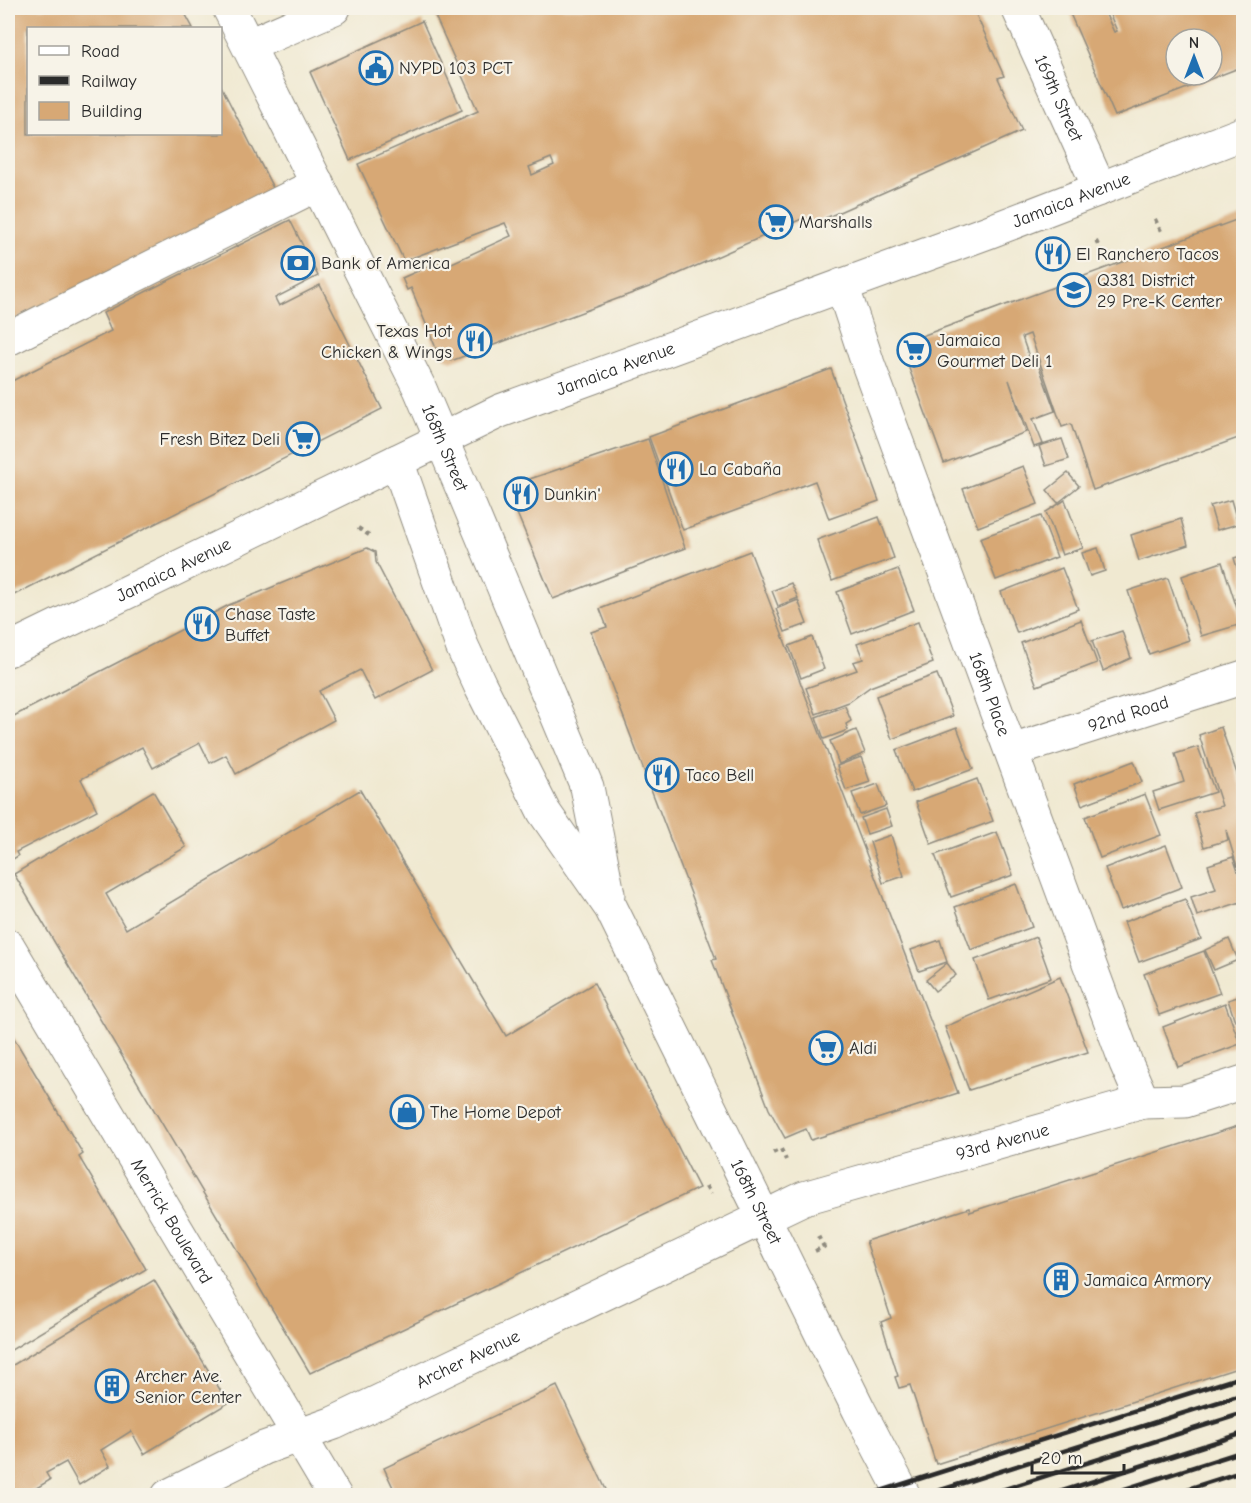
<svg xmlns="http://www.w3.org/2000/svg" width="1251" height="1503" viewBox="0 0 1251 1503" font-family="'Comic Neue',sans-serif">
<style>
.building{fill:#d7a875;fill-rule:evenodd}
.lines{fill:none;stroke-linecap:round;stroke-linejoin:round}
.minor-casing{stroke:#8e8a7e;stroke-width:35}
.major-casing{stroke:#8e8a7e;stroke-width:35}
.path{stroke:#8e8a7e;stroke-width:4;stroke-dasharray:4.5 4.5;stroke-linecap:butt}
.minor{stroke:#fff;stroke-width:33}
.major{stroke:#fff;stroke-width:33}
.rail{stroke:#2b2b2b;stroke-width:4.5}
.labels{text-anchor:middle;stroke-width:4.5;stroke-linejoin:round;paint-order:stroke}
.poi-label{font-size:18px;fill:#2b2b2b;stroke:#f7f3e8;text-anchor:start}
.street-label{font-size:18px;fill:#2b2b2b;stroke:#f7f3e8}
</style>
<rect width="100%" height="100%" fill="#f7f3e8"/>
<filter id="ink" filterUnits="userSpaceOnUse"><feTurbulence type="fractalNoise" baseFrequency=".0167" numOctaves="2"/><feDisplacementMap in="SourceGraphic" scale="12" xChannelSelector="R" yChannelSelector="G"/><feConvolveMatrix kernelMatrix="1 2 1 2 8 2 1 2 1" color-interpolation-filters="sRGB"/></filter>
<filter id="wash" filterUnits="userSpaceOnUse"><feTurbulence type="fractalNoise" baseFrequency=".008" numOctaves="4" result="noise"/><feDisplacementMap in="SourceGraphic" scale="24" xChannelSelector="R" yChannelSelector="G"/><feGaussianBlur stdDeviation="1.35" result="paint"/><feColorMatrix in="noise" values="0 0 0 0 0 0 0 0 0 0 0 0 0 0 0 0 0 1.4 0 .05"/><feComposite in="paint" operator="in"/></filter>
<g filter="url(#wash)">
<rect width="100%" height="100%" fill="#f0e9d1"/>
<g id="blocks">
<g class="building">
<path d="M8,8h174l11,20h-165v106h192v-50l55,108 -267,131z"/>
<path d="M454,8h519l31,68 -6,2 24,53 -212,94 -4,-8 -157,70 -198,74 -13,-8 -27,-65 -4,2 -5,-12 38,-17 3,6 68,-31 -6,-13 -101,38 -46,-97 120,-53 -43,-95zM551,158l3,7 -22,10 -3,-8z"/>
<path d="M1072,8h31l11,24 3,-1 -10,-23h137v58l-129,50 -47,-107zM1176,39h36v36h-36z"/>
<path d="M422,21l40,89 -112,50 -40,-88z"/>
<path d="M1244,217v219l-151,54 -22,-66 -9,3 -32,-93 -8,3 8,23 6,-2 19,53 -22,8 10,25 -9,3 -25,-67 17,52 -82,31 -44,-119z"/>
<path d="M290,220l28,56 -43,22 4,8 41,-21 62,124 -374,189v-215l103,-52 -8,-18z"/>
<path d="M831,369l48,132 -50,18 -14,-38 -132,49 -34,-93z"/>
<path d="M648,439l37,109 -132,51 -47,-112z"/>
<path d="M1062,439l7,20 -23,7 -7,-20z"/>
<path d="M1023,466l15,38 -60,23 -15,-38z"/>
<path d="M1068,473l11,13 -21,17 -11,-13z"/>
<path d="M1065,500l18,48 -21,7 -16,-43z"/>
<path d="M1231,500l7,24 -21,6 -7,-24z"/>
<path d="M1041,516l16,41 -61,23 -16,-42z"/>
<path d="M879,517l15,41 -62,23 -15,-41z"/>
<path d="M1181,519l7,26 -49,16 -8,-26z"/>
<path d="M367,548l8,4 1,10 56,108 -57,30 -15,-30 -41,21 15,29 -98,54 -10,-19 -16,8 -10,-20 -47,25 -11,-21 -61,32 16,31 -81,42 2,4 -10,6v-143l221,-114z"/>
<path d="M1098,548l7,23 -15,5 -8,-23z"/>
<path d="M750,551l208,542 -147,47 -5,-11 -21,9 -16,-29 -57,-149 4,-1 -125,-327 16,-5 -7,-18z"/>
<path d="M1244,555v31h-1l-9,-28z"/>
<path d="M1222,562l20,62 -41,12 -19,-60z"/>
<path d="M1062,568l16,41 -61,24 -16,-41z"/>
<path d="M898,569l16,41 -62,24 -15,-42z"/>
<path d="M1168,578l21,62 -40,14 -21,-63z"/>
<path d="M791,583l7,15 -20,8 -6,-15z"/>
<path d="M798,600l9,24 -22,8 -9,-23z"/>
<path d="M1081,620l16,43 -60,23 -16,-43z"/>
<path d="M918,622l15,41 -63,24 -21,15 -33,12 -10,-26 51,-18 -4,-8 10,-3 -6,-15z"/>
<path d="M1122,631l9,27 -28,13 -11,-30z"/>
<path d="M812,637l12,32 -23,9 -12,-32z"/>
<path d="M937,674l16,42 -61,23 -16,-43z"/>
<path d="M845,706l6,15 -5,3 2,6 -24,9 -8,-22z"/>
<path d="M957,727l16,42 -61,23 -16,-42z"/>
<path d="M1221,727l23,67v70l-7,2 -11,-36 2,10 -24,7 -10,-34 28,-7 -23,-71z"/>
<path d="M856,730l9,23 -26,11 -9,-23z"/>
<path d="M1244,731v19h-1l-5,-17z"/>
<path d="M1198,747l17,45 -56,18 -6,-18 31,-10 -9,-28z"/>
<path d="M861,757l9,25 -24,8 -9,-24z"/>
<path d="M1134,761l8,21 -60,23 -8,-21z"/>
<path d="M977,779l16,42 -62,23 -15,-42z"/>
<path d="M878,784l8,22 -26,9 -8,-22z"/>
<path d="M360,790l146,246 88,-53 105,205 -389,185 -296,-499 139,-83 33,56 -80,47 20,35z"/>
<path d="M1145,794l16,41 -61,23 -15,-41z"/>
<path d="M886,809l6,17 -25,8 -6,-16z"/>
<path d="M997,832l16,43 -62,22 -16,-42z"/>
<path d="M891,835l13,41 -21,7 -13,-41z"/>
<path d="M1166,845l16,42 -61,23 -16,-42z"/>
<path d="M1233,857l11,32v12l-47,15 -6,-19 25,-8 -8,-24z"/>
<path d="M1016,884l16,43 -61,23 -16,-43z"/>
<path d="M1185,899l16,40 -62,23 -15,-40z"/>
<path d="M1036,937l15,41 -62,22 -14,-40z"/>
<path d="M1229,939l9,21 -24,10 -9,-20z"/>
<path d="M940,940l7,22 -28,9 -8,-21z"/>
<path d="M1204,951l16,42 -61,22 -15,-41z"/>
<path d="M947,963l9,12 -21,16 -9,-11z"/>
<path d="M1060,977l28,75 -119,38 -24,-63z"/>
<path d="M1244,995v23l-9,3 -7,-21z"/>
<path d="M1225,1003l15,41 -62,23 -15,-40z"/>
<path d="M8,1028l75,126 -4,3 67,112 -138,83z"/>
<path d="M1244,1124v242l-308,98 -26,-79 -11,3 -4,-11 3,-1 -17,-54 10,-4 -25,-77 103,-33 1,4z"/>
<path d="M154,1280l74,123 -84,51 -13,-23 -30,19 9,16 -31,19 -13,-23 -20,11 4,7 -27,16h-15v-128z"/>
<path d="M557,1386l52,110h-212l-13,-28z"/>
</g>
</g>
</g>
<g filter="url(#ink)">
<use href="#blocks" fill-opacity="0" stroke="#8e8a7e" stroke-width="1.5"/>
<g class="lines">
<g class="minor-casing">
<g id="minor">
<path id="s1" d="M1018,8l82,181"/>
<path d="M249,45l85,-37"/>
<path id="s2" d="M842,285l26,79 258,699 17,39"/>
<path d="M8,339l310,-155"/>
<path id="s3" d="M1012,751l232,-74"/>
<path id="s4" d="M168,1496l96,-48 70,-25 470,-225 339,-96 42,-1 59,-19"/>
</g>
</g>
<g class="major-casing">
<g id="major">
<path id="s5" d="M229,8l191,381 45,106 122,292 21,107"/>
<path id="s6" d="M397,461l65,185 18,39 64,127 67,96 248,502 45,86"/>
<path id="s7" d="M8,650l492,-239 488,-179 256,-99"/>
<path id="s8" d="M8,946l327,550"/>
</g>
</g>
<g class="path">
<path d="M1155,219l6,12"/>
<path d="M1096,241l6,12"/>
<path d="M358,528l11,7"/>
<path d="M773,1153l8,-4 5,11"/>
<path d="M706,1186l5,8"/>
<path d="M815,1251l9,-4 -6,-11"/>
</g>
<use href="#minor" class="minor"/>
<use href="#major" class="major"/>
<g class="rail">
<path d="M865,1496l379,-120"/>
<path d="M922,1496l322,-102"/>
<path d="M983,1496l261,-83"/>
<path d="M1047,1496l197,-63"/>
<path d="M1103,1496l141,-45"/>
<path d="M1166,1496l78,-25"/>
</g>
</g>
</g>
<defs>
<g id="civic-ring" transform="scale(1.725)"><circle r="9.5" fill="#f7f3e8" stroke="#1f6fb2" stroke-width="1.5"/><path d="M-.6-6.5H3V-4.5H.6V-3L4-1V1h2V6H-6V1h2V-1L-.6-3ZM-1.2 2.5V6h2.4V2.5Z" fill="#1f6fb2"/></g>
<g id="supermarket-ring" transform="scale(1.725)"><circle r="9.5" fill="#f7f3e8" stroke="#1f6fb2" stroke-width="1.5"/><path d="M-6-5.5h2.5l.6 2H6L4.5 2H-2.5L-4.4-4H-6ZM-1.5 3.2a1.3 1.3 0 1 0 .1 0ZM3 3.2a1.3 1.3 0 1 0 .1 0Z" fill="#1f6fb2"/></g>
<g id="restaurant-ring" transform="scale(1.725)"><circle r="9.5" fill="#f7f3e8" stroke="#1f6fb2" stroke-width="1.5"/><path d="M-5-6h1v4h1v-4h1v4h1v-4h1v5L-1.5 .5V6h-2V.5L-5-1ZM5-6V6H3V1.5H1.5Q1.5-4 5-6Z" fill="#1f6fb2"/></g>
<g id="bank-ring" transform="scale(1.725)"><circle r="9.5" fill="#f7f3e8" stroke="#1f6fb2" stroke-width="1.5"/><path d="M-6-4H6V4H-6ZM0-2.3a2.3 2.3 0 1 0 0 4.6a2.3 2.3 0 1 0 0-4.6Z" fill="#1f6fb2"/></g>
<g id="school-ring" transform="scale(1.725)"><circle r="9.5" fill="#f7f3e8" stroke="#1f6fb2" stroke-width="1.5"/><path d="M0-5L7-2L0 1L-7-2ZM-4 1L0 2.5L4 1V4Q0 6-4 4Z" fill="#1f6fb2"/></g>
<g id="shop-ring" transform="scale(1.725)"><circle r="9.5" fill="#f7f3e8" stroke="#1f6fb2" stroke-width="1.5"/><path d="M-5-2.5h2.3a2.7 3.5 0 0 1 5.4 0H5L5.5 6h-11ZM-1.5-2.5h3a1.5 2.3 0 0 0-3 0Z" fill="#1f6fb2"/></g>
<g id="building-ring" transform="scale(1.725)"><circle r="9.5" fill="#f7f3e8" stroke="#1f6fb2" stroke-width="1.5"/><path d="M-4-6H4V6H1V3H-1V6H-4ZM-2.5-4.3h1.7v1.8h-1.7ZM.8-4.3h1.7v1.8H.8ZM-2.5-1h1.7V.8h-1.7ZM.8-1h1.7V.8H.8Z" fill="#1f6fb2"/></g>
</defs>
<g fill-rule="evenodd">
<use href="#civic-ring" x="376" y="68"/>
<use href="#supermarket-ring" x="776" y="222"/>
<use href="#restaurant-ring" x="1053" y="254"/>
<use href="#bank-ring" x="298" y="263"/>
<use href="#school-ring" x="1074" y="290"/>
<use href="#restaurant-ring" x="475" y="341"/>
<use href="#supermarket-ring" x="914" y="350"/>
<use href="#supermarket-ring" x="303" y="439"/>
<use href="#restaurant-ring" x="676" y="469"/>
<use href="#restaurant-ring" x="521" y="494"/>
<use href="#restaurant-ring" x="202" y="624"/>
<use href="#restaurant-ring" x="662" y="775"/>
<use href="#supermarket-ring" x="826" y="1048"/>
<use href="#shop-ring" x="407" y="1112"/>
<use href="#building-ring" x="1061" y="1280"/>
<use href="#building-ring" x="112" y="1386"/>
</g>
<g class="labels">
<g class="poi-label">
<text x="399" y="74">NYPD 103 PCT</text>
<text x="799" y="228">Marshalls</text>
<text x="1076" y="260">El Ranchero Tacos</text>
<text x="321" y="269">Bank of America</text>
<text x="1097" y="286">Q381 District<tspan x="1097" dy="21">29 Pre-K Center</tspan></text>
<text x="452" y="337" text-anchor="end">Texas Hot<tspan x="452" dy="21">Chicken &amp; Wings</tspan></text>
<text x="937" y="346">Jamaica<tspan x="937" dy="21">Gourmet Deli 1</tspan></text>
<text x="280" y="445" text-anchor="end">Fresh Bitez Deli</text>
<text x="699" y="475">La Cabaña</text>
<text x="544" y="500">Dunkin'</text>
<text x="225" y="620">Chase Taste<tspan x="225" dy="21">Buffet</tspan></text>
<text x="685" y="781">Taco Bell</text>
<text x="849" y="1054">Aldi</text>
<text x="430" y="1118">The Home Depot</text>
<text x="1084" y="1286">Jamaica Armory</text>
<text x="135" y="1382">Archer Ave.<tspan x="135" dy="21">Senior Center</tspan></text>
</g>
<g class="street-label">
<text dy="6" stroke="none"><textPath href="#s1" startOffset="99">169th Street</textPath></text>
<text dy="6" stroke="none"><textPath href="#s7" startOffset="1156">Jamaica Avenue</textPath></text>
<text dy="6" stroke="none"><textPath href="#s7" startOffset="670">Jamaica Avenue</textPath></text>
<text dy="6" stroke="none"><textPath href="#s5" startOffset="490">168th Street</textPath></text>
<text dy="6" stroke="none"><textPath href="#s7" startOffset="184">Jamaica Avenue</textPath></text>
<text dy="6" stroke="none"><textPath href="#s2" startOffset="435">168th Place</textPath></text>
<text dy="6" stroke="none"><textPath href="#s3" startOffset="122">92nd Road</textPath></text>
<text dy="6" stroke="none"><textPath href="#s4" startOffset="909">93rd Avenue</textPath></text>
<text dy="6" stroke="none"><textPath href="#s6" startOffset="826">168th Street</textPath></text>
<text dy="6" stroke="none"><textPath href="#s8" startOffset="320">Merrick Boulevard</textPath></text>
<text dy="6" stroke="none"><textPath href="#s4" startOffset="330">Archer Avenue</textPath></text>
</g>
</g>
<rect width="1251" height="1503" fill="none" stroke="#f7f3e8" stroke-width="30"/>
<rect x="27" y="27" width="195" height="108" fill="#f7f3e8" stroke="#a5a39c" stroke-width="1.5"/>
<rect x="39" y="46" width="30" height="9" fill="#ffffff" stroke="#a5a39c" stroke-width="1.5"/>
<text x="81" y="57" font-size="18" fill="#2b2b2b">Road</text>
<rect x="39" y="76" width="30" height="9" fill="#2b2b2b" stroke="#a5a39c" stroke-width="1.5"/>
<text x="81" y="87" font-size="18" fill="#2b2b2b">Railway</text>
<rect x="39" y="102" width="30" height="18" fill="#d7a875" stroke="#a5a39c" stroke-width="1.5"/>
<text x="81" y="117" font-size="18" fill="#2b2b2b">Building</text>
<g transform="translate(1194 57)"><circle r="28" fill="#f7f3e8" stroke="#a5a39c" stroke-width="1.5"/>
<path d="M0-4.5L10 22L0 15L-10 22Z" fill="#1f6fb2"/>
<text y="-9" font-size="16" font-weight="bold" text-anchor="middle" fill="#2b2b2b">N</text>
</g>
<path d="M1032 1464v9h92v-9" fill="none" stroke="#2b2b2b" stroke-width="3"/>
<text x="1041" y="1464" font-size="18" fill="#2b2b2b" stroke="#f7f3e8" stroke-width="4.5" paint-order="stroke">20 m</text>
</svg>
